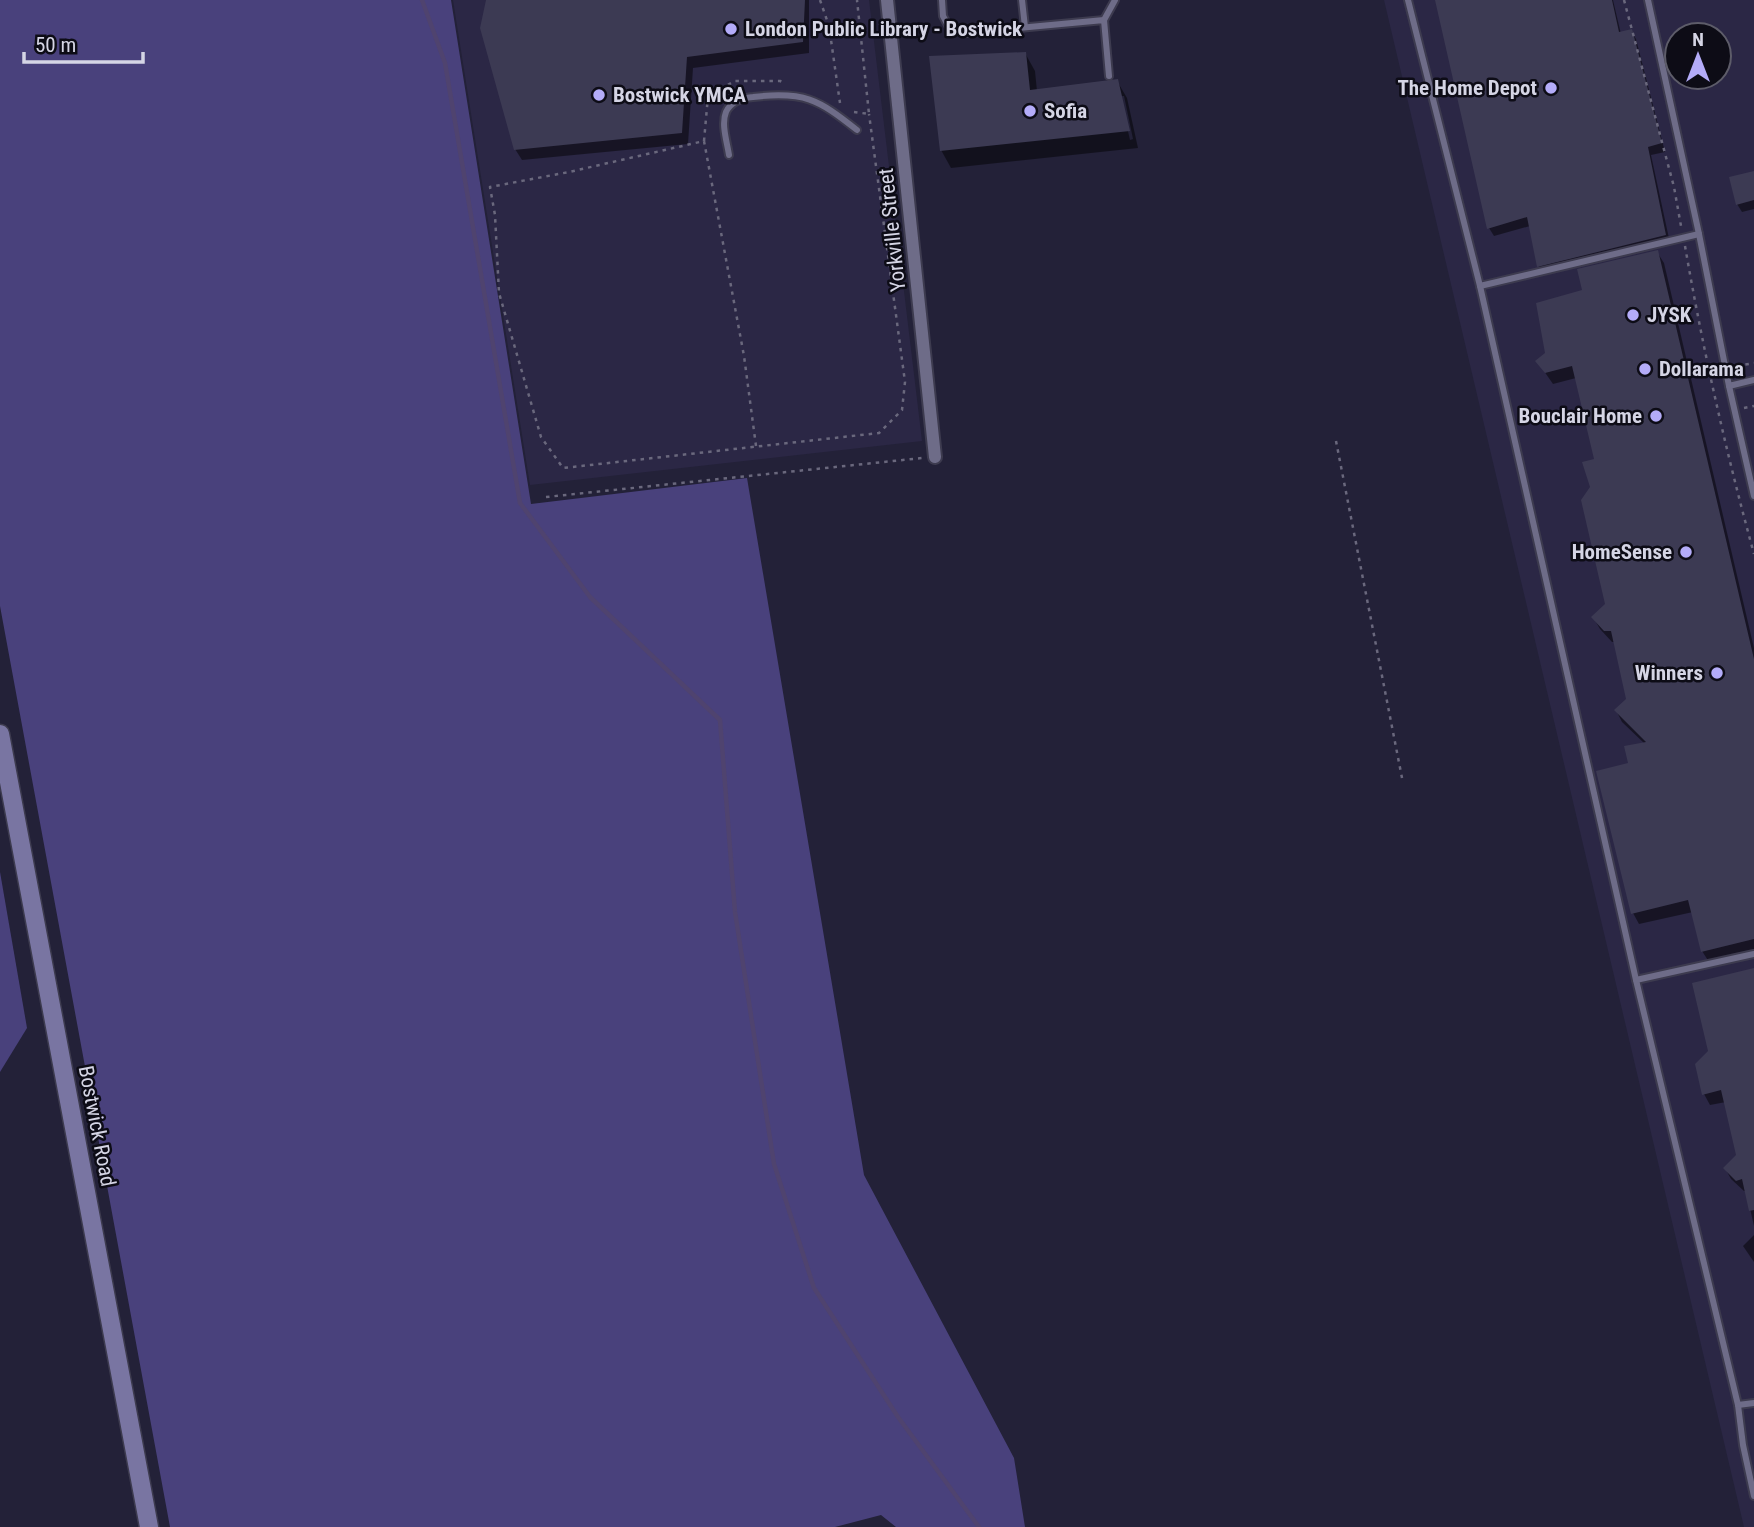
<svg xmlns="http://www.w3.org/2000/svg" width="1754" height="1527" viewBox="0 0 1754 1527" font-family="'Roboto Condensed',sans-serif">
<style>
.built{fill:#2b2745;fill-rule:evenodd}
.green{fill:#49417c}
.shadow{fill:#0007;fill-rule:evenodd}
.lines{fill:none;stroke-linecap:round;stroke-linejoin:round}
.stream{stroke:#4f436f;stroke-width:4.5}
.building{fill:#3c3a53}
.service-casing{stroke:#3d3b4f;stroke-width:10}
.minor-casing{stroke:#3d3b4f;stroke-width:16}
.secondary-casing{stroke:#3d3b4f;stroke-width:21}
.path{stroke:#6a687d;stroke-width:2.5;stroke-dasharray:3.5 5;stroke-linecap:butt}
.service{stroke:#6e6c88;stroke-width:6}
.minor{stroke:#6e6c88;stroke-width:12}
.secondary{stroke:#7975a2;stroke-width:18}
.poi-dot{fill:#b4acf9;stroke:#0d0c16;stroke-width:2.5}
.labels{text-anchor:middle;stroke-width:5;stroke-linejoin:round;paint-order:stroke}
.poi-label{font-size:21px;font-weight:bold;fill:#d5d5e5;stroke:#0d0c16;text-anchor:start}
.street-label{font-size:21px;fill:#d5d5e5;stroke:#0d0c16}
</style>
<rect width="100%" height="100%" fill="#232138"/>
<g class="built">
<path d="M453,0h416l53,441 -392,44z"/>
<path d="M1384,0h370v1527h-10zM1677,35h42v42h-42z"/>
</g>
<g class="green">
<path d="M0,0h451l80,504 216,-26 117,697 150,283 11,69h-129l-15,-12 -46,12h-665l-170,-921z"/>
<path d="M0,872l27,156 -27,44z"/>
</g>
<g class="shadow">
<path d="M487,0h322v53l-116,15 -5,76 -166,16 -7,-11z"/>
<path d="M1437,0h176l8,34 10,-3 5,8 29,113 -14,3 19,88 -127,31 -4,-8 -9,-40 -36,10 -5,-8z"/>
<path d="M1025,53l10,18 2,20 80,-10 10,17 11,50 -187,20 -10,-18zM1120,96h4l9,43 -3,1z"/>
<path d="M1754,173v36l-12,3 -5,-8z"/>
<path d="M1657,252l7,11 90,385v304l-45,10 -7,-11 -9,-39 -54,12 -6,-11 -3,-149 15,-20 -23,-22 -6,-12 12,-11 -13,-57h-3l-12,-13 -7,-12 14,-12 -11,-145 -20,-82 -23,6 -16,-23 10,-8 37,-61z"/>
<path d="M1754,970v256l-8,-35h-2l-13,-12 -6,-11 13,-13 -12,-53 -16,3 -6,-11 6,-42z"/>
<path d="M1754,1235v27l-11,-16z"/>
</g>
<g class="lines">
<path class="stream" d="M422,0l23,63 75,440 70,94 130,123 15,192 39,252 40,124 84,129 81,110"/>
</g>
<g class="building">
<path d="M486,0h319l-2,42 -116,15 -5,76 -168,17 -34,-122z"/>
<path d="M1435,0h177l7,32 13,-3 30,114 -14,4 18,88 -129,32 -10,-50 -40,12z"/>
<path d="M1026,52l4,38 88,-11 12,52 -190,20 -11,-95z"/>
<path d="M1754,171v29l-18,5 -7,-28z"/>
<path d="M1658,250l96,409v280l-53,13 -13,-52 -57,14 -35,-143 32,-8 -4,-17 22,-4 -32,-32 12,-11 -15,-68h-7l-13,-14 14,-13 -24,-104 9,-13 -8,-25 12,-3 -22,-93 -27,7 -10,-12 10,-8 -9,-50 46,-13 -5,-21z"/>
<path d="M1754,968v242l-5,1 -7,-32 -6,2 -13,-13 13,-13 -15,-65 -19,5 -7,-31 13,-13 -16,-68z"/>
</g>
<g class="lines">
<g class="service-casing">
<g id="service">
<path d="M942,0l1,16 7,13 17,4 137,-13 5,56"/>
<path d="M1022,0l3,27"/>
<path d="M1408,0l72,286 219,-52 -51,-234"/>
<path d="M1104,20l11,-20"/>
<path d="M729,155c-2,-13 -8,-31 -3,-43 5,-11 16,-14 27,-15 51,-6 65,2 104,33"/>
<path d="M1699,234l30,152 25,-6"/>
<path d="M1480,286l156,694 102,425 5,40 11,51"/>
<path d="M1729,386l25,110"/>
<path d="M1636,980l118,-26"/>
<path d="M1738,1405l16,-2"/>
</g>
</g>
<g class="minor-casing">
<path id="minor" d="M887,0l48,457"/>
</g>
<g class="secondary-casing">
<path id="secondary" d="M0,734l149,793"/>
</g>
<g class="path">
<path d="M820,0l9,26 11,77"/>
<path d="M1624,0l50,187 7,39"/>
<path d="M854,112l15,2 -12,-114"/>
<path d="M704,141l4,-45 27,-15h45l5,2"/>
<path d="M1685,246c18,104 41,206 69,308"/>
<path d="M1737,366l17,-3"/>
<path d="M1744,408l10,-2"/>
<path d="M1336,441l67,342"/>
<path d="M756,446l-12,-90 -40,-215 -135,31 -79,15 5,28 4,78 42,144 22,31 316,-35 23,-23 3,-28 -36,-268"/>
<path d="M546,497l376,-39"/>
</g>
<use href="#service" class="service"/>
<use href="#minor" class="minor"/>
<use href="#secondary" class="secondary"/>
</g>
<g class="poi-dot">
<circle cx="731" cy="29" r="7"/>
<circle cx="1551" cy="88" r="7"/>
<circle cx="599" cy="95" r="7"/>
<circle cx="1030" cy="111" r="7"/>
<circle cx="1633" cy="315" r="7"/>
<circle cx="1645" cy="369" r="7"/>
<circle cx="1656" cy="416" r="7"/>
<circle cx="1686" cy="552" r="7"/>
<circle cx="1717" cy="673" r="7"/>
</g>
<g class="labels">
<g class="poi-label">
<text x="745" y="36">London Public Library - Bostwick</text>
<text x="1537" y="95" text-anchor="end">The Home Depot</text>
<text x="613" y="102">Bostwick YMCA</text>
<text x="1044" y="118">Sofia</text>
<text x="1647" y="322">JYSK</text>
<text x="1659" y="376">Dollarama</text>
<text x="1642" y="423" text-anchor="end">Bouclair Home</text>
<text x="1672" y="559" text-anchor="end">HomeSense</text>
<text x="1703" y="680" text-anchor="end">Winners</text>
</g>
<g class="street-label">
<text transform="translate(892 230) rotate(-96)" y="7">Yorkville Street</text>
<text transform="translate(97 1126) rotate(79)" y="7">Bostwick Road</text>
</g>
</g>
<g transform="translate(1698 56)"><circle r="33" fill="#0d0c16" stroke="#5d5c69" stroke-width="2"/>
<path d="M0-5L12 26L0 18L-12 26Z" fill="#b4acf9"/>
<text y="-10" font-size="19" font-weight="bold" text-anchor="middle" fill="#d5d5e5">N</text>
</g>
<path d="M24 52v10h119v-10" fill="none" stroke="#d5d5e5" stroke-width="3.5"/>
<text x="35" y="52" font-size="21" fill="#d5d5e5" stroke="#0d0c16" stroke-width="5" paint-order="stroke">50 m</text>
</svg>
